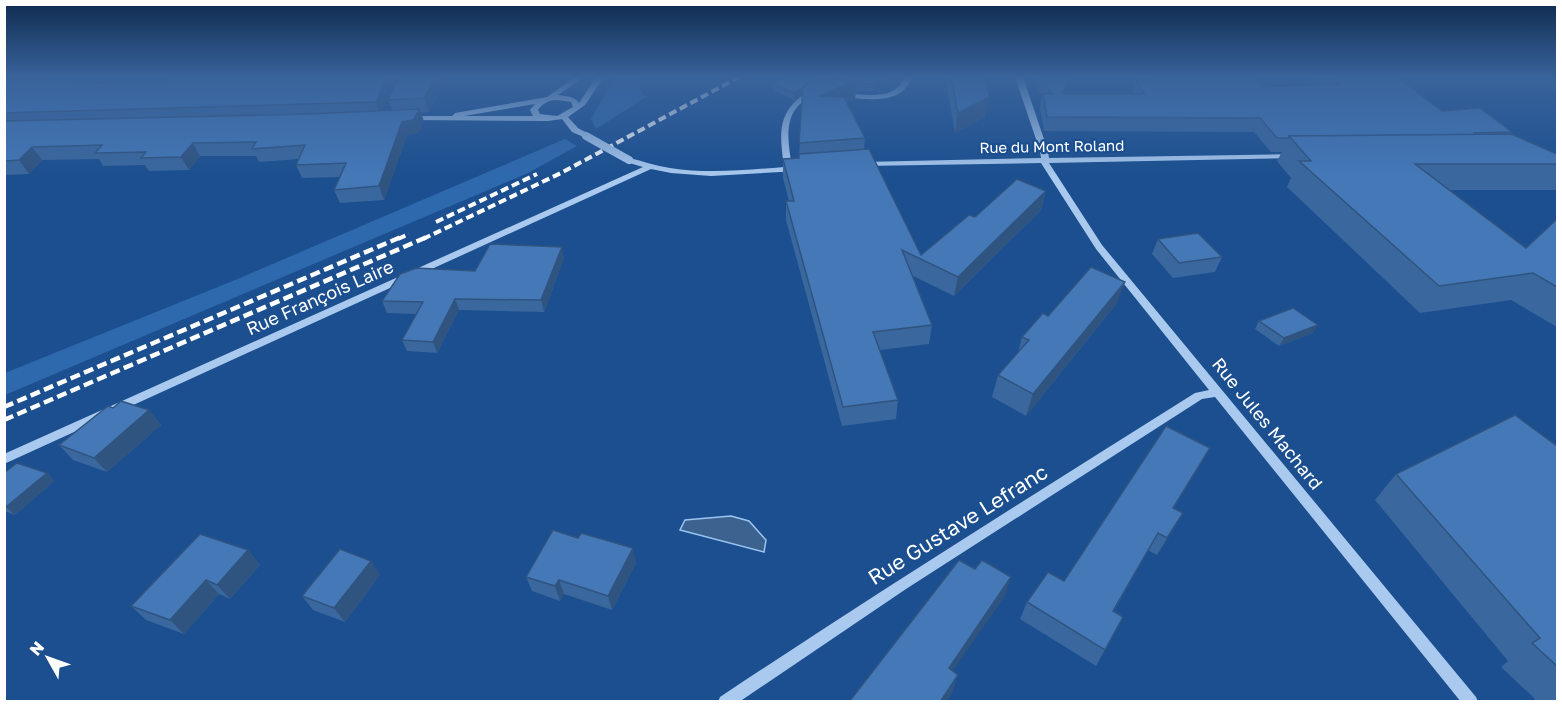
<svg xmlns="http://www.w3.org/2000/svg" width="1562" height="706" viewBox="0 0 1562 706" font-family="'Golos Text',sans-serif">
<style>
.green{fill:#2e69ad}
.water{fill:#3c6290;stroke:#9cc4f0;stroke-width:1.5}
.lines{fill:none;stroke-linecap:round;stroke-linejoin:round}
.minor{fill:#a9c9ee;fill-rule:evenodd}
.rail-far1{stroke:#fff;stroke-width:4;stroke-dasharray:8 4;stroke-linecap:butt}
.rail{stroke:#fff;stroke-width:4.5;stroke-dasharray:10 4.5;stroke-linecap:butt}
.minor-bridge{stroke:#a9c9ee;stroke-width:8}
.wall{fill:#3a679d;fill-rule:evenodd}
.shaded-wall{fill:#305480}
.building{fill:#4478b7;stroke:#305480;stroke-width:1.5}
.labels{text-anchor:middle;stroke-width:4.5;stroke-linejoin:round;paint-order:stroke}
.far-street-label{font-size:15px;fill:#fff;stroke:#1b4f8f}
.street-label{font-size:18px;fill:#fff;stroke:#1b4f8f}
.near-street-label{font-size:21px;fill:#fff;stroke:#1b4f8f}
</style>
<rect width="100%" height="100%" fill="#1b4f8f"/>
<g class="green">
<path d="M615,77h27l-4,8 8,12 -50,32 -5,-10z"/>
<path d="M565,139l12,7 -49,27 -523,222v-22l230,-93z"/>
</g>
<path class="water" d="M731,516l18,5 17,19 -2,12 -84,-22 5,-10z"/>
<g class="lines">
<g class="minor">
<path d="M575,77h9l-26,18c7,1 17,1 21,8l17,-26h8l-19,28 -17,12 10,11 11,6 1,2 -4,2 -14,-6 -10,-13 -14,2 -138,-1 -4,-2 4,-2h42l3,-3 92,-16zM557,100l14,2 2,5 -16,9 -17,-2 -2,-4c5,-7 11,-10 19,-10zM535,104l-5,6 3,6h-69z"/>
<path d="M904,77h8c-10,29 -45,22 -69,20l-4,-2 4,-2c21,1 53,9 61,-16z"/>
<path d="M1015,77h8l25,74 1,7 247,-4 1,2 -4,2 -244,5 53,82 374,452 2,5h-17l-246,-305 -13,2 -296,190 -167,113h-21l2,-5c156,-104 316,-204 475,-304l14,-3 -113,-141 -55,-86 -179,3 -4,-2 4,-2 179,-4 -1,-7z"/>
<path d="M812,89l7,2c-7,5 -14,8 -20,14 -16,16 -10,42 -7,62h7v4l-88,5 -40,-3 -20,-4 -647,295v-10l639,-287 -17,-5v-4h3c14,3 27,8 41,10 38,6 76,2 114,-1 -5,-37 -7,-57 28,-78z"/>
</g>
<g class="rail-far1">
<path d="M436,222l101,-48"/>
<path d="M398,239l11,-5"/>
<path d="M423,239l138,-66 178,-96"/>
</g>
<g class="rail">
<path d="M4,407l397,-170"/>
<path d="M4,420l423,-183"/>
</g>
<path class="minor-bridge" d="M586,136l43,24"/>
</g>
<g class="wall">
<path d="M186,77h261l-18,35 -8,1 3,9 -6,11 -11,2 -23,65 -44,3 -6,-13 6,-13 -38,1 -6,-13 3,-6 -40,3 -3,-6h-56l-11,14 -40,1 -4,-6 -42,1 -4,-7 -57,1 -13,14 -25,1v-95l93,3 68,-1 21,-4zM398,80l-10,20 4,10 -10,1 13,-29z"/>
<path d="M945,77h39l1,40 -30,16z"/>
<path d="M1033,77h38l-7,17h68l4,-13h2l-4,-4h118l11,10 55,-2 -10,-8h89l45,34 70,21 -2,2 47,20v36h-108l77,58 31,-29v108l-46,-27 -91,13 -133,-126 4,-9 -14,-17 5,-9h-11l-17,-20 -210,-1 -4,-23 2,-12z"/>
<path d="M832,79l57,5 -16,7h-17l-1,8 -8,4 18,35 -1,11 57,106 54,-38 71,-26 -5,19 -87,86 -41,-20 19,49 -3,19 -49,6 18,50 -2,19 -54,7 -56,-206v-19h3l-6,-23v-19l16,-1 3,-62 -8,4 -21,-10v-7z"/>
<path d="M1158,239l64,18 -7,15 -42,6 -21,-24z"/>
<path d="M564,258l-20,54 -85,-2 -22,43 -30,-2 -5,-11 15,-26 -30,-1 -5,-12 93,-30z"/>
<path d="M1117,303l-91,113 -34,-19 6,-22 20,-22 4,-16 26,-21z"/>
<path d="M1259,321l54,12 -34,13 -24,-17z"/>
<path d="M149,410l12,15 -54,47 -34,-12 -14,-15z"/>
<path d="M1557,446v256h-21l-2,-4 -33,-31 7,-6 -133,-161 21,-26z"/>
<path d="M1210,448l-36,60 9,5 -10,17 -16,25 -9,-5 -34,61 9,6 -27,49 -76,-47 7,-17 37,-21z"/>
<path d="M4,473h43l7,8 -39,34 -11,-4z"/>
<path d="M578,538l58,25 -24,47 -48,-16 -4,7 -28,-10 -6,-14z"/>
<path d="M248,550l12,15 -30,34 -11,-5 -35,40 -38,-14 -15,-14z"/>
<path d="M380,575l-35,47 -32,-12 -11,-14z"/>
</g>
<g class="shaded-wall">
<path d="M387,77l13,1 -5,4 -15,33 -4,-13z"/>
<path d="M436,77h11l-18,35 -5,-14z"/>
<path d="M823,77h13l-42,23v-7z"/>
<path d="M890,77l-1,7 -16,7 1,-7z"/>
<path d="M1069,77h2l-12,31 3,-14z"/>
<path d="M857,80l-2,19 -37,17 1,-20z"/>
<path d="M989,97l-4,20 -30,16 3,-20z"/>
<path d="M420,109l4,13 -6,11 -11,2 -23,65 -5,-14 23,-64z"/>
<path d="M193,143l7,13 -11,14 -8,-13z"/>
<path d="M32,147l10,13 -13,14 -10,-14z"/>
<path d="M1046,191l-5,19 -87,86 4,-19z"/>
<path d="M562,247l2,11 -20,54 -3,-12z"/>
<path d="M1125,282l-8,21 -91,113 7,-22z"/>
<path d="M455,299l4,11 -22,43 -4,-11z"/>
<path d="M1318,325l-5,8 -34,13 5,-8z"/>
<path d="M149,410l12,15 -54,47 -13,-14z"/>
<path d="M1210,448l-10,18 -37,59 10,-17z"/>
<path d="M47,473l7,8 -39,34 -9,-8z"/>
<path d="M1183,513l-10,17 -16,25 10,-17z"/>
<path d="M633,548l3,15 -24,47 -4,-14z"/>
<path d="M248,550l12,15 -30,34 -13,-14z"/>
<path d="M371,561l9,14 -35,47 -11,-14z"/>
<path d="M1011,577l-6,19 -62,89 6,-17z"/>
<path d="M206,580l13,14 -35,40 -14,-14z"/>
<path d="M559,580l5,14 -4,7 -5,-15z"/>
<path d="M958,675l-5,17 -7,10h-6z"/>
</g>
<g class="building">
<path d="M186,77h201l-11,25 -372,11v-33l32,-1 61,4 68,-1 5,-4h16z"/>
<path d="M399,77h37l-12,21 -36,2z"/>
<path d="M786,77h37l-3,2h-6l-8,6 -3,3 -9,5 -21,-10z"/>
<path d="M841,77h49l-16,7h-18l1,-4 -20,-1z"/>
<path d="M951,77h33l5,20 -31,16z"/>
<path d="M1042,77h27l-7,17h83l-9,-13h16l-4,-4h104l11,10 76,-3 -9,-7h67l45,34 38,-3 32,24 -39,1 4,2 -188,1 -1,2h-11l-17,-20 -213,-1 -4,-23h9z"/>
<path d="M814,79l43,1 -38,16 25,1 21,41 -66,5 4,-55z"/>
<path d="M420,109l-7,11 -11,2 -23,64 -45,4 12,-27 -50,2 9,-20 -53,4 4,-7 -63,1 -12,14 -40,1 5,-6 -51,1 7,-8 -70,2 -13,13 -15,1v-40l305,-7z"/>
<path d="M1511,134l46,20v10h-142l111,84 31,-29v68l-24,-14 -94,13 -140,-125h12l-22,-25z"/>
<path d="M869,149l52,106 48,-40 6,2 42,-38 29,12 -88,86 -56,-27 30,75 -59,7 25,68 -55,7 -57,-206h8l-11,-42 16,-1v-4z"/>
<path d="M1198,233l24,24 -43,6 -21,-24z"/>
<path d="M490,244l72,3 -21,53 -86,-1 -22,43 -31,-2 21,-38 -41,-1 18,-27 16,-6 59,3z"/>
<path d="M1091,267l34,15 -92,112 -35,-19 31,-35 -7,-3 21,-24 5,3z"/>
<path d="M1293,308l25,17 -34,13 -25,-17z"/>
<path d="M121,401l28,9 -55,48 -35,-13 49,-39 5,2z"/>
<path d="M1515,415l42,31v220l-25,-23 8,-5 -144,-164z"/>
<path d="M1166,426l44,22 -37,60 10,5 -16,25 -9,-5 -45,78 10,6 -18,33 -78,-48 21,-30 16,9z"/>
<path d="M17,463l30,10 -41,34 -2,-1v-33z"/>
<path d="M553,530l25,8 3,-5 52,15 -25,48 -49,-16 -4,6 -29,-9z"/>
<path d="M200,534l48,16 -31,35 -11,-5 -36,40 -39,-14z"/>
<path d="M340,549l31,12 -37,47 -32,-12z"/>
<path d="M959,560l16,9 7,-9 29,17 -62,91 9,7 -18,27h-91z"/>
</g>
<linearGradient id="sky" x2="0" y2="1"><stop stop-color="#0f2b4f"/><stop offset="0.44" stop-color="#39639b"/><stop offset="1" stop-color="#39639b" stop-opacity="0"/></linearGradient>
<rect width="1562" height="176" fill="url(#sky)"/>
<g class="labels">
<g class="far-street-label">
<text transform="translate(1052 147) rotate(-1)" y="5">Rue du Mont Roland</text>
</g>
<g class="street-label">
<text transform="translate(320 298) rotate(-24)" y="6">Rue François Laire</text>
<text transform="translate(1267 424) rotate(51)" y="6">Rue Jules Machard</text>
</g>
<g class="near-street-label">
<text transform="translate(958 525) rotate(-32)" y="7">Rue Gustave Lefranc</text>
</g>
</g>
<rect width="1562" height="706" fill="none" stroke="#ffffff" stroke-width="12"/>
<g transform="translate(48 658) rotate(310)" stroke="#1b4f8f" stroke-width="4.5" paint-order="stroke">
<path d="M0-4.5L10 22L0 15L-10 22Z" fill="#ffffff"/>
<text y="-9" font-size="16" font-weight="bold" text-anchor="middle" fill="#ffffff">N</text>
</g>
</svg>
